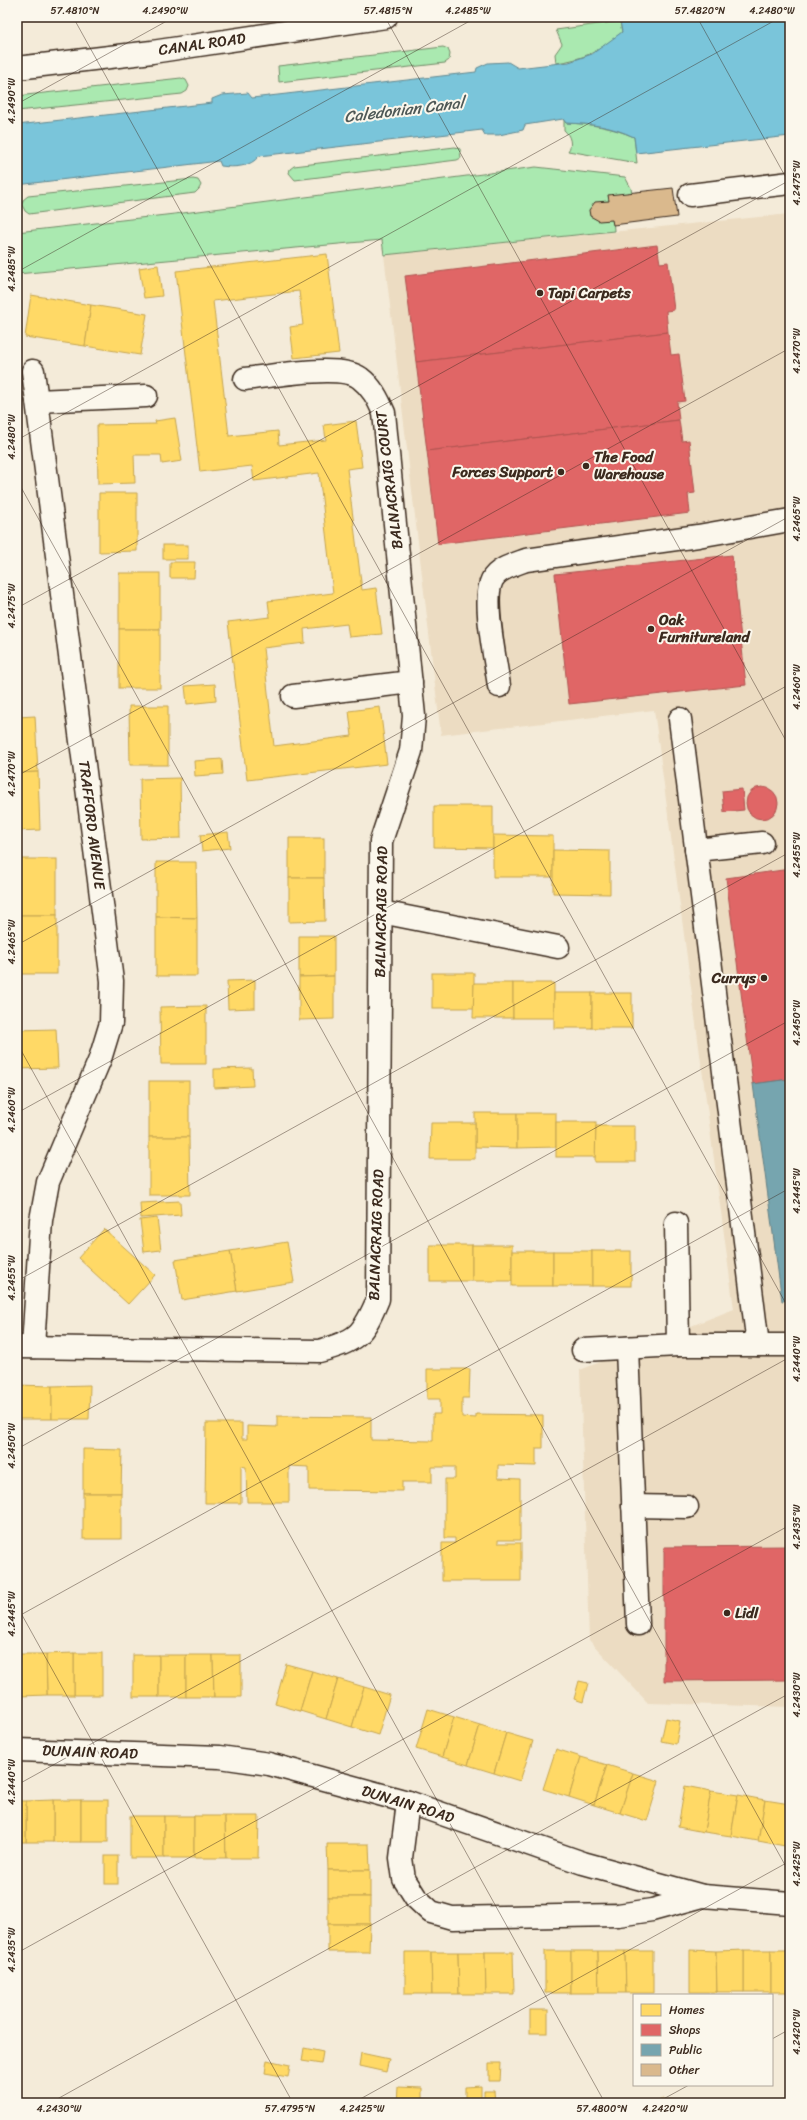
<svg xmlns="http://www.w3.org/2000/svg" width="807" height="2120" viewBox="0 0 807 2120" font-family="Sriracha,sans-serif">
<style>
.built{fill:#ecdcc2}
.green{fill:#aae9b0;stroke:#728a67}
.water{fill:#7ac5da;stroke:#61878f}
.homes{fill:#ffd966;stroke:#c4a450}
.shops{fill:#e06666;stroke:#ae5450}
.public{fill:#76a5af;stroke:#648084}
.building{fill:#dab98d;stroke:#3b2a1e}
.lines{fill:none;stroke-linecap:round;stroke-linejoin:round}
.minor-casing{stroke:#3b2a1e;stroke-width:25}
.minor{stroke:#fbf7ec;stroke-width:22}
.ticks{fill:none;stroke:#3b2a1e;stroke-width:1;stroke-opacity:0.45}
.poi-dot{fill:#3b2a1e;stroke:#fbf7ec;stroke-width:1.5}
.labels{text-anchor:middle;stroke-width:4;stroke-linejoin:round;paint-order:stroke}
.street-label{font-size:15px;fill:#3b2a1e;stroke:#fbf7ec}
.poi-label{font-size:15px;font-weight:bold;fill:#3b2a1e;stroke:#fbf7ec;text-anchor:start}
.water-label{font-size:16px;font-style:italic;fill:#4e5856;stroke:#fbf7ec}
.neatline{fill:none;stroke:#3b2a1e;stroke-width:1.5}
.ticks-label{font-size:10px;text-anchor:middle;fill:#3b2a1e}
</style>
<rect width="100%" height="100%" fill="#f4ebd9"/>
<filter id="ink" filterUnits="userSpaceOnUse"><feTurbulence type="fractalNoise" baseFrequency=".025" numOctaves="2"/><feDisplacementMap in="SourceGraphic" scale="8" xChannelSelector="R" yChannelSelector="G"/><feConvolveMatrix kernelMatrix="1 2 1 2 8 2 1 2 1" color-interpolation-filters="sRGB"/></filter>
<g filter="url(#ink)">
<path class="built" d="M790,214v1493l-142,-4 -59,-63 -9,-270 154,-61 -80,-599 -213,25 -57,-480z"/>
<g class="green">
<path d="M620,21l2,11c-18,18 -41,28 -66,31l-1,-9 7,-10 -6,-14z"/>
<path d="M443,47l5,2 2,5 -1,6 -4,3 -166,19 -1,-16z"/>
<path d="M181,78l5,2 3,6 -2,5 -5,3 -165,17v-15z"/>
<path d="M564,119l2,4c25,1 45,4 68,14l3,26 -69,-12c5,-6 2,-16 -4,-21z"/>
<path d="M455,147l5,2 1,9 -4,2 -162,20 -6,-7 1,-4 4,-3z"/>
<path d="M536,167l89,10 6,11 2,13 -21,2 2,28 -230,24 -2,-15 -365,34v-42l166,-19z"/>
<path d="M193,179l5,1 3,5 -2,4 -4,4 -166,21 -4,-3 -3,-6 1,-5 5,-4z"/>
</g>
<path class="water" d="M651,17h139v119l-154,17 -2,-16c-23,-11 -43,-13 -68,-14l-3,-4 -38,6 -2,5 -24,5h-14l-3,-5 -223,26c-8,11 -25,12 -38,10l-2,-5 -202,24v-60l195,-22v-4l10,-4 26,-2 4,5 224,-26 1,-4 11,-5 20,-1 10,6 51,-6 23,-8 30,-22 -2,-11z"/>
<g class="homes">
<path d="M327,254l12,99 -45,5 -4,-31 13,-2 -4,-34 -86,10 16,135 49,-5 1,14 47,-5 -2,-15 32,-4 6,46 -15,2 15,121 14,-2 6,46 -33,3 -2,-13 -43,5 1,14 -42,5 11,98 78,-10 -3,-25 31,-4 7,57 -140,16 -19,-158 42,-5 -2,-16 65,-8 -14,-120 -65,8 -2,-15 -52,6 -24,-201z"/>
<path d="M158,265l4,31 -18,2 -5,-30z"/>
<path d="M31,295l60,10 -6,41 -60,-9z"/>
<path d="M91,305l56,9 -7,41 -55,-9z"/>
<path d="M175,418l7,43 -20,3 -1,-9h-27l1,28 -37,1 -1,-59 59,-1 -1,-3z"/>
<path d="M99,493h38v58l-38,1z"/>
<rect x="163" y="545" width="25" height="14"/>
<path d="M170,562h25l-1,16h-24z"/>
<rect x="119" y="573" width="41" height="56"/>
<path d="M17,629h4l-1,58h-3z"/>
<rect x="119" y="629" width="41" height="59"/>
<path d="M215,684l1,17 -29,3 -2,-18z"/>
<path d="M129,706h39v59h-38z"/>
<path d="M35,716l3,56 -21,1v-56z"/>
<path d="M222,759l1,15 -28,2 -1,-15z"/>
<path d="M38,772l2,58 -23,1v-58z"/>
<path d="M180,778l1,60 -40,1 -1,-60z"/>
<path d="M434,806h59v42l-59,-1z"/>
<path d="M228,832l2,16 -28,3 -2,-16z"/>
<path d="M493,835l60,1v41h-60z"/>
<rect x="289" y="838" width="35" height="40"/>
<path d="M553,850l57,1v43l-57,-1z"/>
<rect x="17" y="859" width="40" height="56"/>
<path d="M156,862h40l1,56 -41,-1z"/>
<path d="M289,878h35l1,43 -36,1z"/>
<rect x="17" y="915" width="40" height="59"/>
<path d="M156,917l41,1v58h-41z"/>
<path d="M299,936h35v40l-35,1z"/>
<rect x="432" y="973" width="42" height="35"/>
<path d="M334,976v43l-35,1v-43z"/>
<path d="M255,980v28l-27,1 -1,-28z"/>
<path d="M474,983h39v35h-40z"/>
<rect x="513" y="983" width="41" height="35"/>
<rect x="554" y="993" width="38" height="35"/>
<rect x="592" y="993" width="40" height="35"/>
<path d="M206,1006v58h-45l-1,-57z"/>
<path d="M56,1029l2,39 -41,1v-39z"/>
<path d="M252,1068l1,18 -39,2v-19z"/>
<rect x="149" y="1081" width="40" height="56"/>
<path d="M475,1113h42v35l-42,-1z"/>
<path d="M517,1113h39v34l-39,1z"/>
<rect x="556" y="1122" width="40" height="35"/>
<path d="M431,1123h44v36h-45z"/>
<path d="M596,1126h39v36h-40z"/>
<path d="M149,1137h40l1,58h-41z"/>
<path d="M180,1201l1,14 -40,3 -1,-15z"/>
<path d="M157,1218l4,32 -17,2 -4,-32z"/>
<path d="M104,1229l51,46 -27,29 -50,-46z"/>
<path d="M287,1242l7,40 -57,9 -7,-40z"/>
<rect x="430" y="1245" width="42" height="36"/>
<rect x="472" y="1245" width="40" height="36"/>
<path d="M230,1251l7,40 -55,9 -7,-40z"/>
<rect x="512" y="1251" width="41" height="35"/>
<rect x="553" y="1251" width="39" height="35"/>
<rect x="592" y="1251" width="39" height="35"/>
<path d="M427,1369h43l-1,29h-7v19l14,1v-4l67,1v33h-7v18l-38,-1v13l22,1v61h-22v3h23v38h-79v-38h13v-5h-10v-59h10v-12h-23v15h-30v9l-93,-1v-23l-20,-1v36h-42l-1,-35 -5,-1v37h-36l1,-80h36v16h5v-13l30,1v-11l94,1v23l62,1v-27h7v-15h-13z"/>
<path d="M17,1385l35,1v33h-35z"/>
<path d="M90,1385l-1,34h-37v-33z"/>
<path d="M83,1449l39,1 -1,43h-38z"/>
<rect x="83" y="1493" width="38" height="46"/>
<rect x="74" y="1653" width="28" height="42"/>
<path d="M74,1653v42h-27l-1,-41z"/>
<path d="M17,1654h2l1,42h-3z"/>
<path d="M19,1654h27l1,41 -27,1z"/>
<rect x="133" y="1655" width="26" height="42"/>
<rect x="159" y="1655" width="27" height="42"/>
<path d="M186,1655h27l1,42h-28z"/>
<path d="M213,1655h28v42h-27z"/>
<path d="M286,1664l26,7 -12,40 -25,-7z"/>
<path d="M312,1671l26,8 -12,40 -26,-8z"/>
<path d="M338,1679l26,8 -12,40 -26,-8z"/>
<path d="M579,1681l9,2 -5,19 -9,-3z"/>
<path d="M364,1687l26,8 -12,40 -26,-8z"/>
<path d="M428,1709l26,8 -12,40 -26,-8z"/>
<path d="M454,1717l26,8 -12,40 -26,-8z"/>
<path d="M666,1718l14,3 -4,23 -15,-3z"/>
<path d="M480,1725l26,8 -12,40 -26,-8z"/>
<path d="M506,1733l27,8 -13,40 -26,-8z"/>
<path d="M556,1749l25,8 -12,40 -26,-8z"/>
<path d="M581,1757l26,8 -13,40 -25,-8z"/>
<path d="M607,1765l26,8 -13,40 -26,-8z"/>
<path d="M633,1773l26,8 -12,40 -27,-8z"/>
<path d="M685,1786l26,5 -7,41 -26,-5z"/>
<path d="M711,1791l27,4 -7,41 -27,-4z"/>
<path d="M738,1795l27,5 -7,41 -27,-5z"/>
<rect x="53" y="1800" width="28" height="42"/>
<path d="M53,1800v42h-27v-41z"/>
<rect x="81" y="1800" width="27" height="42"/>
<path d="M765,1800l25,4 -5,42 -27,-5z"/>
<rect x="17" y="1801" width="9" height="41"/>
<rect x="130" y="1816" width="34" height="42"/>
<rect x="164" y="1816" width="30" height="42"/>
<path d="M194,1816h31l1,42h-32z"/>
<path d="M225,1816h34l-1,42h-32z"/>
<path d="M327,1844h42l1,26h-42z"/>
<rect x="105" y="1856" width="13" height="28"/>
<rect x="328" y="1870" width="42" height="27"/>
<rect x="328" y="1897" width="42" height="27"/>
<path d="M328,1924h42l-1,28h-41z"/>
<path d="M690,1950l26,1 1,41h-27z"/>
<rect x="744" y="1950" width="27" height="42"/>
<path d="M744,1950v42h-27l-1,-41z"/>
<rect x="771" y="1950" width="19" height="42"/>
<rect x="545" y="1951" width="26" height="42"/>
<path d="M571,1951h27l1,42h-28z"/>
<path d="M598,1951h27l1,42h-27z"/>
<path d="M625,1951h28v42h-27z"/>
<path d="M405,1952h26l1,42h-27z"/>
<path d="M431,1952h27l1,42h-27z"/>
<path d="M458,1952h27l1,42h-27z"/>
<path d="M485,1952h28l1,42h-28z"/>
<rect x="530" y="2010" width="18" height="23"/>
<path d="M304,2048l19,4 -2,12 -19,-3z"/>
<path d="M361,2053l28,6 -3,13 -27,-6z"/>
<path d="M267,2060l23,5 -2,12 -23,-4z"/>
<path d="M489,2063h12l-1,18h-11z"/>
<path d="M481,2086v17h-16v-16z"/>
<path d="M398,2087l24,1v15h-25z"/>
<path d="M484,2091h10l1,12h-11z"/>
<path d="M660,2099l13,1v3h-14z"/>
</g>
<g class="shops">
<path d="M657,245l3,18 8,-1 6,48 -8,1 2,21 -252,30 -11,-86z"/>
<path d="M668,332l3,23 8,-1 6,47 -8,1 2,18 -252,31 -11,-89z"/>
<path d="M679,420l3,21 7,-1 6,53 -7,1 2,19 -252,31 -11,-93z"/>
<path d="M732,555l14,130 -177,19 -14,-130z"/>
<circle cx="762" cy="803" r="16"/>
<path d="M742,789l2,21 -20,2 -2,-21z"/>
<path d="M790,869v210l-37,5 -27,-206z"/>
<path d="M790,1546v134l-126,1v-134z"/>
</g>
<path class="public" d="M790,1079v221l-8,1 -29,-217z"/>
<path class="building" d="M673,188l4,29 -64,8 -1,-5 -13,1 -9,-5 -1,-6 6,-8 14,-1 -1,-6z"/>
<g class="lines">
<g class="minor-casing">
<g id="minor">
<path d="M17,68l135,-16 234,-35"/>
<path d="M690,195l100,-12"/>
<path d="M33,371l4,30"/>
<path d="M499,686c-3,-24 -17,-86 -7,-106 5,-11 23,-16 34,-20l172,-24 92,-16"/>
<path d="M293,696l118,-14"/>
<path d="M680,719l78,626"/>
<path d="M696,850l66,-7"/>
<path d="M381,912l177,35"/>
<path d="M676,1223l2,122"/>
<path d="M17,1347l302,4c38,-10 44,-16 59,-52l3,-458 30,-90 3,-35 -30,-303c-6,-14 -12,-26 -24,-35 -19,-15 -90,-2 -115,1"/>
<path d="M33,1347l8,-127 7,-38 52,-123 11,-36 1,-42 -75,-580 109,-5"/>
<path d="M627,1348l11,276"/>
<path d="M583,1350l95,-5h112"/>
<path d="M633,1506l54,1"/>
<path d="M17,1750l203,7 49,7 139,38 175,61 120,33 87,7"/>
<path d="M408,1802l-7,56 3,21 12,19 15,14 21,6 166,-3 34,-5 51,-14"/>
</g>
</g>
<use href="#minor" class="minor"/>
</g>
</g>
<path class="ticks" d="M73,17l717,1294M385,17l405,731M697,17l93,168M17,104l157,-87M17,272l460,-255M17,440l764,-423M17,480l773,1394M17,608l773,-428M17,776l773,-428M17,945l773,-429M17,1043l588,1060M17,1113l773,-429M17,1281l773,-429M17,1449l773,-429M17,1606l276,497M17,1617l773,-429M17,1785l773,-428M17,1953l773,-428M772,2039l18,-10M50,2103l740,-410M353,2103l437,-242M656,2103l33,-18"/>
<g class="poi-dot">
<circle cx="540" cy="293" r="4"/>
<circle cx="586" cy="466" r="4"/>
<circle cx="561" cy="472" r="4"/>
<circle cx="651" cy="629" r="4"/>
<circle cx="764" cy="978" r="4"/>
<circle cx="727" cy="1613" r="4"/>
</g>
<g class="labels">
<g class="street-label">
<text transform="translate(202 44) rotate(-8)" y="5">CANAL ROAD</text>
<text transform="translate(389 480) rotate(-97)" y="5">BALNACRAIG COURT</text>
<text transform="translate(92 825) rotate(83)" y="5">TRAFFORD AVENUE</text>
<text transform="translate(381 912) rotate(-89)" y="5">BALNACRAIG ROAD</text>
<text transform="translate(376 1235) rotate(-88)" y="5">BALNACRAIG ROAD</text>
<text transform="translate(90 1752) rotate(2)" y="5">DUNAIN ROAD</text>
<text transform="translate(408 1804) rotate(17)" y="5">DUNAIN ROAD</text>
</g>
<g class="poi-label">
<text x="548" y="298">Tapi Carpets</text>
<text x="594" y="462">The Food<tspan x="594" dy="17">Warehouse</tspan></text>
<text x="553" y="477" text-anchor="end">Forces Support</text>
<text x="659" y="625">Oak<tspan x="659" dy="17">Furnitureland</tspan></text>
<text x="756" y="983" text-anchor="end">Currys</text>
<text x="735" y="1618">Lidl</text>
</g>
<g class="water-label">
<text transform="translate(404 109) rotate(-7)" y="6">Caledonian Canal</text>
</g>
</g>
<rect width="807" height="2120" fill="none" stroke="#fbf7ec" stroke-width="44"/>
<rect x="633" y="1994" width="140" height="92" fill="#fbf7ec" stroke="#aea59a"/>
<rect x="641" y="2004" width="20" height="12" fill="#ffd966" stroke="#aea59a"/>
<text x="669" y="2014" font-size="12" fill="#3b2a1e">Homes</text>
<rect x="641" y="2024" width="20" height="12" fill="#e06666" stroke="#aea59a"/>
<text x="669" y="2034" font-size="12" fill="#3b2a1e">Shops</text>
<rect x="641" y="2044" width="20" height="12" fill="#76a5af" stroke="#aea59a"/>
<text x="669" y="2054" font-size="12" fill="#3b2a1e">Public</text>
<rect x="641" y="2064" width="20" height="12" fill="#dab98d" stroke="#aea59a"/>
<text x="669" y="2074" font-size="12" fill="#3b2a1e">Other</text>
<rect x="22" y="22" width="763" height="2076" class="neatline"/>
<g class="ticks-label">
<text x="75" y="14">57.4810°N</text>
<text x="165" y="14">4.2490°W</text>
<text x="388" y="14">57.4815°N</text>
<text x="468" y="14">4.2485°W</text>
<text x="700" y="14">57.4820°N</text>
<text x="772" y="14">4.2480°W</text>
<text transform="translate(11 101) rotate(-90)" y="4">4.2490°W</text>
<text transform="translate(796 183) rotate(-90)" y="4">4.2475°W</text>
<text transform="translate(11 269) rotate(-90)" y="4">4.2485°W</text>
<text transform="translate(796 351) rotate(-90)" y="4">4.2470°W</text>
<text transform="translate(11 437) rotate(-90)" y="4">4.2480°W</text>
<text transform="translate(796 519) rotate(-90)" y="4">4.2465°W</text>
<text transform="translate(11 606) rotate(-90)" y="4">4.2475°W</text>
<text transform="translate(796 687) rotate(-90)" y="4">4.2460°W</text>
<text transform="translate(11 774) rotate(-90)" y="4">4.2470°W</text>
<text transform="translate(796 855) rotate(-90)" y="4">4.2455°W</text>
<text transform="translate(11 942) rotate(-90)" y="4">4.2465°W</text>
<text transform="translate(796 1023) rotate(-90)" y="4">4.2450°W</text>
<text transform="translate(11 1110) rotate(-90)" y="4">4.2460°W</text>
<text transform="translate(796 1191) rotate(-90)" y="4">4.2445°W</text>
<text transform="translate(11 1278) rotate(-90)" y="4">4.2455°W</text>
<text transform="translate(796 1359) rotate(-90)" y="4">4.2440°W</text>
<text transform="translate(11 1446) rotate(-90)" y="4">4.2450°W</text>
<text transform="translate(796 1527) rotate(-90)" y="4">4.2435°W</text>
<text transform="translate(11 1614) rotate(-90)" y="4">4.2445°W</text>
<text transform="translate(796 1695) rotate(-90)" y="4">4.2430°W</text>
<text transform="translate(11 1782) rotate(-90)" y="4">4.2440°W</text>
<text transform="translate(796 1864) rotate(-90)" y="4">4.2425°W</text>
<text transform="translate(11 1950) rotate(-90)" y="4">4.2435°W</text>
<text transform="translate(796 2032) rotate(-90)" y="4">4.2420°W</text>
<text x="59" y="2112">4.2430°W</text>
<text x="290" y="2112">57.4795°N</text>
<text x="362" y="2112">4.2425°W</text>
<text x="602" y="2112">57.4800°N</text>
<text x="665" y="2112">4.2420°W</text>
</g>
</svg>
